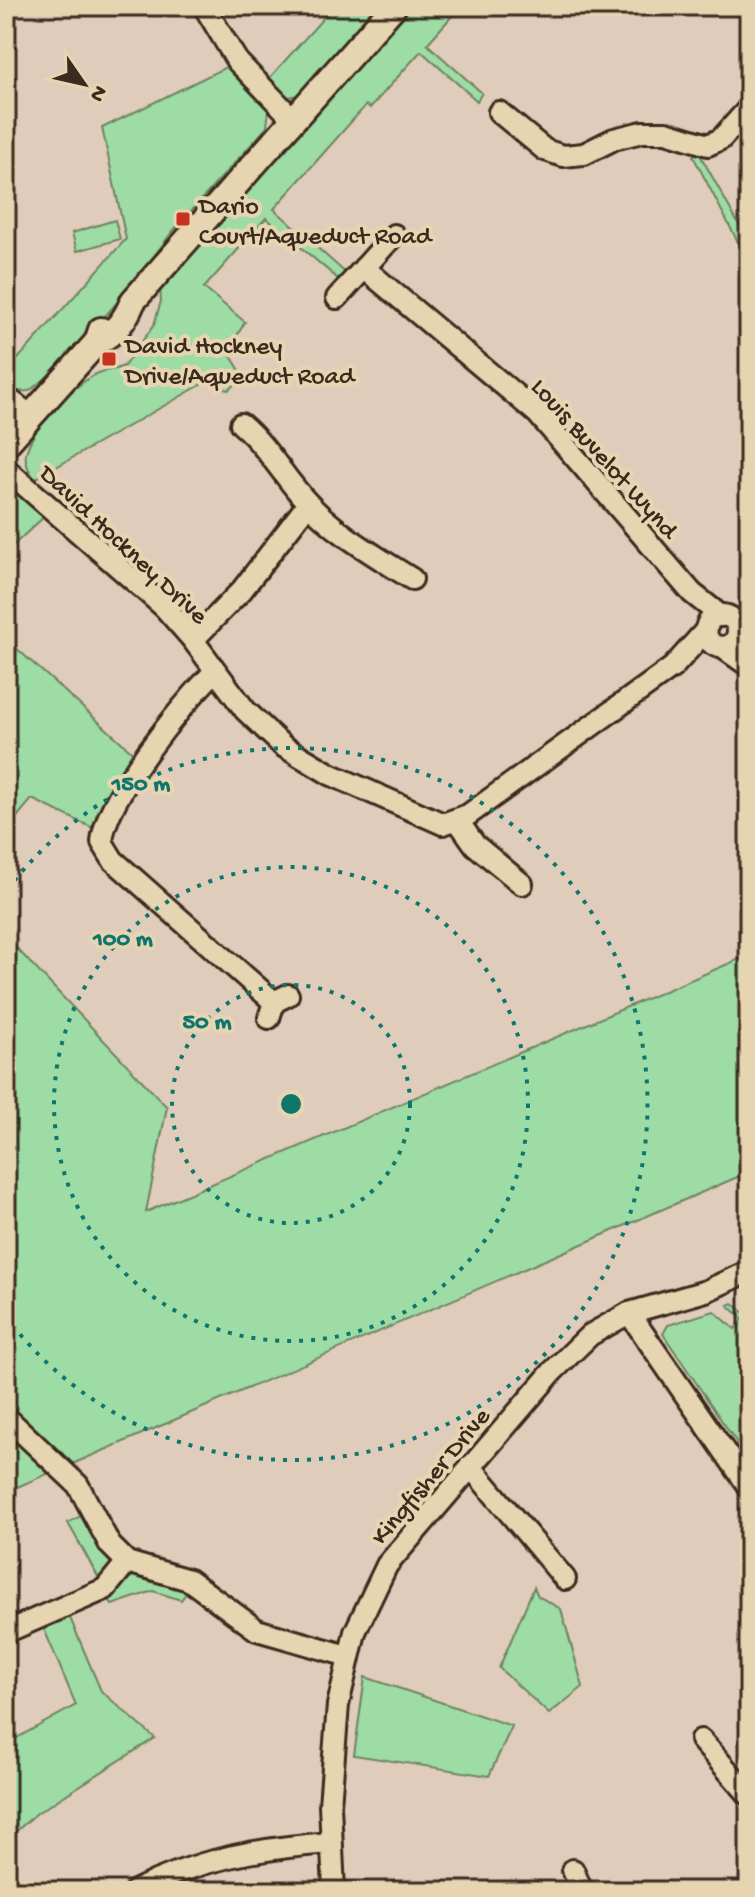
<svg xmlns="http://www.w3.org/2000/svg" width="755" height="1897" viewBox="0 0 755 1897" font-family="'Gochi Hand',sans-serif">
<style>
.green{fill:#9ddca5;stroke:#6c8362;stroke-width:2}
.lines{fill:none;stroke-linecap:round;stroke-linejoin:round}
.minor-casing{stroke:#3b2a1e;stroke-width:26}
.major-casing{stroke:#3b2a1e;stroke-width:30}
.minor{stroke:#e7d5b2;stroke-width:20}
.major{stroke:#e7d5b2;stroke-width:24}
.ring{fill:none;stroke:#0f766e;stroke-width:4;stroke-dasharray:4 8}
.poi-dot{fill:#c8321e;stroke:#e7d5b2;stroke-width:3}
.labels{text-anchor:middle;stroke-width:8;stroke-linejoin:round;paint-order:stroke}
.poi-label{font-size:26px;fill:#3b2a1e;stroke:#e7d5b2;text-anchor:start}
.street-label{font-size:26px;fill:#3b2a1e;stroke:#e7d5b2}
.centre{fill:#0f766e;stroke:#e7d5b2;stroke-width:4}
.ring-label{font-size:24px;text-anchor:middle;font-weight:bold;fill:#0f766e;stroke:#e7d5b2;stroke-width:8;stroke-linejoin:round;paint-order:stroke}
</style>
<rect width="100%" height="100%" fill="#e0ccba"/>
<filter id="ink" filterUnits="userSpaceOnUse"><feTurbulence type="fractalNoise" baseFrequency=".0125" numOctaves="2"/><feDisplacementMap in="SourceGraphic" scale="16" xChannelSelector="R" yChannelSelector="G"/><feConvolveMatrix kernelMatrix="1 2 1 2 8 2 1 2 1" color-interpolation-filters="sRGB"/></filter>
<g filter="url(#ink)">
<g class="green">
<path d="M334,6h47l-83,89 -14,3 -20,-14z"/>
<path d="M407,6h54l-34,38 55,49 -5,8 -56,-50 -51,57 -4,-3 -92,104 75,67 -6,7 -77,-65 -62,70 41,34 -17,29 16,26 -16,13 -22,-8 -171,97c-7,-9 -12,-19 -8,-29 7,-24 46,-63 67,-75 10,-6 20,-4 30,-9l30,-41 7,-24 -1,-14 16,-21 106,-116z"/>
<path d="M232,64l37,43 -2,20 -94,104 -44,58 -71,80 -29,22 -23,1v-26l11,-6 109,-121 -24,-111z"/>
<path d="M698,151l51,92v20l-56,-107z"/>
<path d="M115,220l5,19 -43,12 -5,-18z"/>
<path d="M6,485l41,29 -41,38z"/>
<path d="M6,639l132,118 -43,72 -63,-30 -26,31z"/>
<path d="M6,937l161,170 -21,105 603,-257v217l-679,293 -64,-58z"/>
<path d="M733,1303l16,14v120l-10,9 -76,-112 5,-9 46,-14 21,18 8,-10 -15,-14z"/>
<path d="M6,1428l48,43 -48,21z"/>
<path d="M86,1513l26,50 -10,21 -34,-61z"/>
<path d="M133,1576l56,13 -8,11 -28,-9 -41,14 -5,-10z"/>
<path d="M534,1587l4,9 23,13 22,78 -34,27 -50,-46z"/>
<path d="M68,1613l33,78 54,47 -118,75 -31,27v-96l70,-39 -34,-81z"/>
<path d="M365,1677l147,49 -23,50 -135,-21z"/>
</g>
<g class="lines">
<g class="minor-casing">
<g id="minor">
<path d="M204,6l33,55 57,59"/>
<path d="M499,112l46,38 18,6 21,-2 30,-15 28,-7h24l42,13 13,-6 28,-31"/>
<path d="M364,268l173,145 155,180 29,23"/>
<path d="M337,298l57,-63"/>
<path d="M6,397l25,19"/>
<path d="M241,424c26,22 42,52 65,77 29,32 70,55 106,78"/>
<path d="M6,469l158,138 29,33 52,70 38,36 47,28 113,50 25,-9 205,-148 34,-38"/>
<circle cx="722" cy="631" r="16"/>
<path d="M193,640l49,-50 66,-86"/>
<path d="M722,647l27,19"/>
<path d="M215,671c-32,33 -110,126 -113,171l11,18 161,142"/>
<path d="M458,821l17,24 47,39"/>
<path d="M269,1018l5,-16 14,-7"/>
<path d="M629,1313l120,174"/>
<path d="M6,1417l72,68 32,60 17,17 62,18 68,50 91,26"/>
<path d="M470,1466l95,113"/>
<path d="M6,1632l99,-43 22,-27"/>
<path d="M701,1740l48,55"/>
<path d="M573,1870l9,21"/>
<path d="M135,1891c62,-32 126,-43 195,-48"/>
<path d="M334,1891l-4,-86 8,-100 17,-73 32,-67 166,-194 37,-36 39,-22 77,-22 43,-20"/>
</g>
</g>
<g class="major-casing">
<g id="major">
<path d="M97,342c18,-9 28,-21 36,-41l261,-295"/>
<path d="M6,444l91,-102 4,-12"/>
</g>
</g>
<use href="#minor" class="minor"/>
<use href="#major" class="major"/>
</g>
</g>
<g class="ring">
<circle cx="291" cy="1104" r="119"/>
<circle cx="291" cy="1104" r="237"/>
<path d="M7 890A356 356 0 1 1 7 1318"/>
</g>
<g class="poi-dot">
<rect x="175" y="211" width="16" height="16" rx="4"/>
<rect x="101" y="351" width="16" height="16" rx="4"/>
</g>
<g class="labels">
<g class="poi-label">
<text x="199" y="213">Dario<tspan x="199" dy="30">Court/Aqueduct Road</tspan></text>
<text x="125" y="353">David Hockney<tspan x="125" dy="30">Drive/Aqueduct Road</tspan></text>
</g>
<g class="street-label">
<text transform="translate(606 457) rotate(48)" y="9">Louis Buvelot Wynd</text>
<text transform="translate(125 543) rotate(43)" y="9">David Hockney Drive</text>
<text transform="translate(429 1475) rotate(-50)" y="9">Kingfisher Drive</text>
</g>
</g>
<circle cx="291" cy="1104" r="12" class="centre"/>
<g class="ring-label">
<text x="141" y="790">150 m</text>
<text x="123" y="945">100 m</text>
<text x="207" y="1028">50 m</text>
</g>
<rect width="755" height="1897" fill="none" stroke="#e7d5b2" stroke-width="32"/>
<rect x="16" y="16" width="723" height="1865" fill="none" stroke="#3b2a1e" stroke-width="3" filter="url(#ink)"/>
<g transform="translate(84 84) rotate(124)" stroke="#e7d5b2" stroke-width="6" paint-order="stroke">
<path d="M0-6L14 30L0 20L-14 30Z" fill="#3b2a1e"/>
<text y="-12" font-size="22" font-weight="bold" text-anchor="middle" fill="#3b2a1e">N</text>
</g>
</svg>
